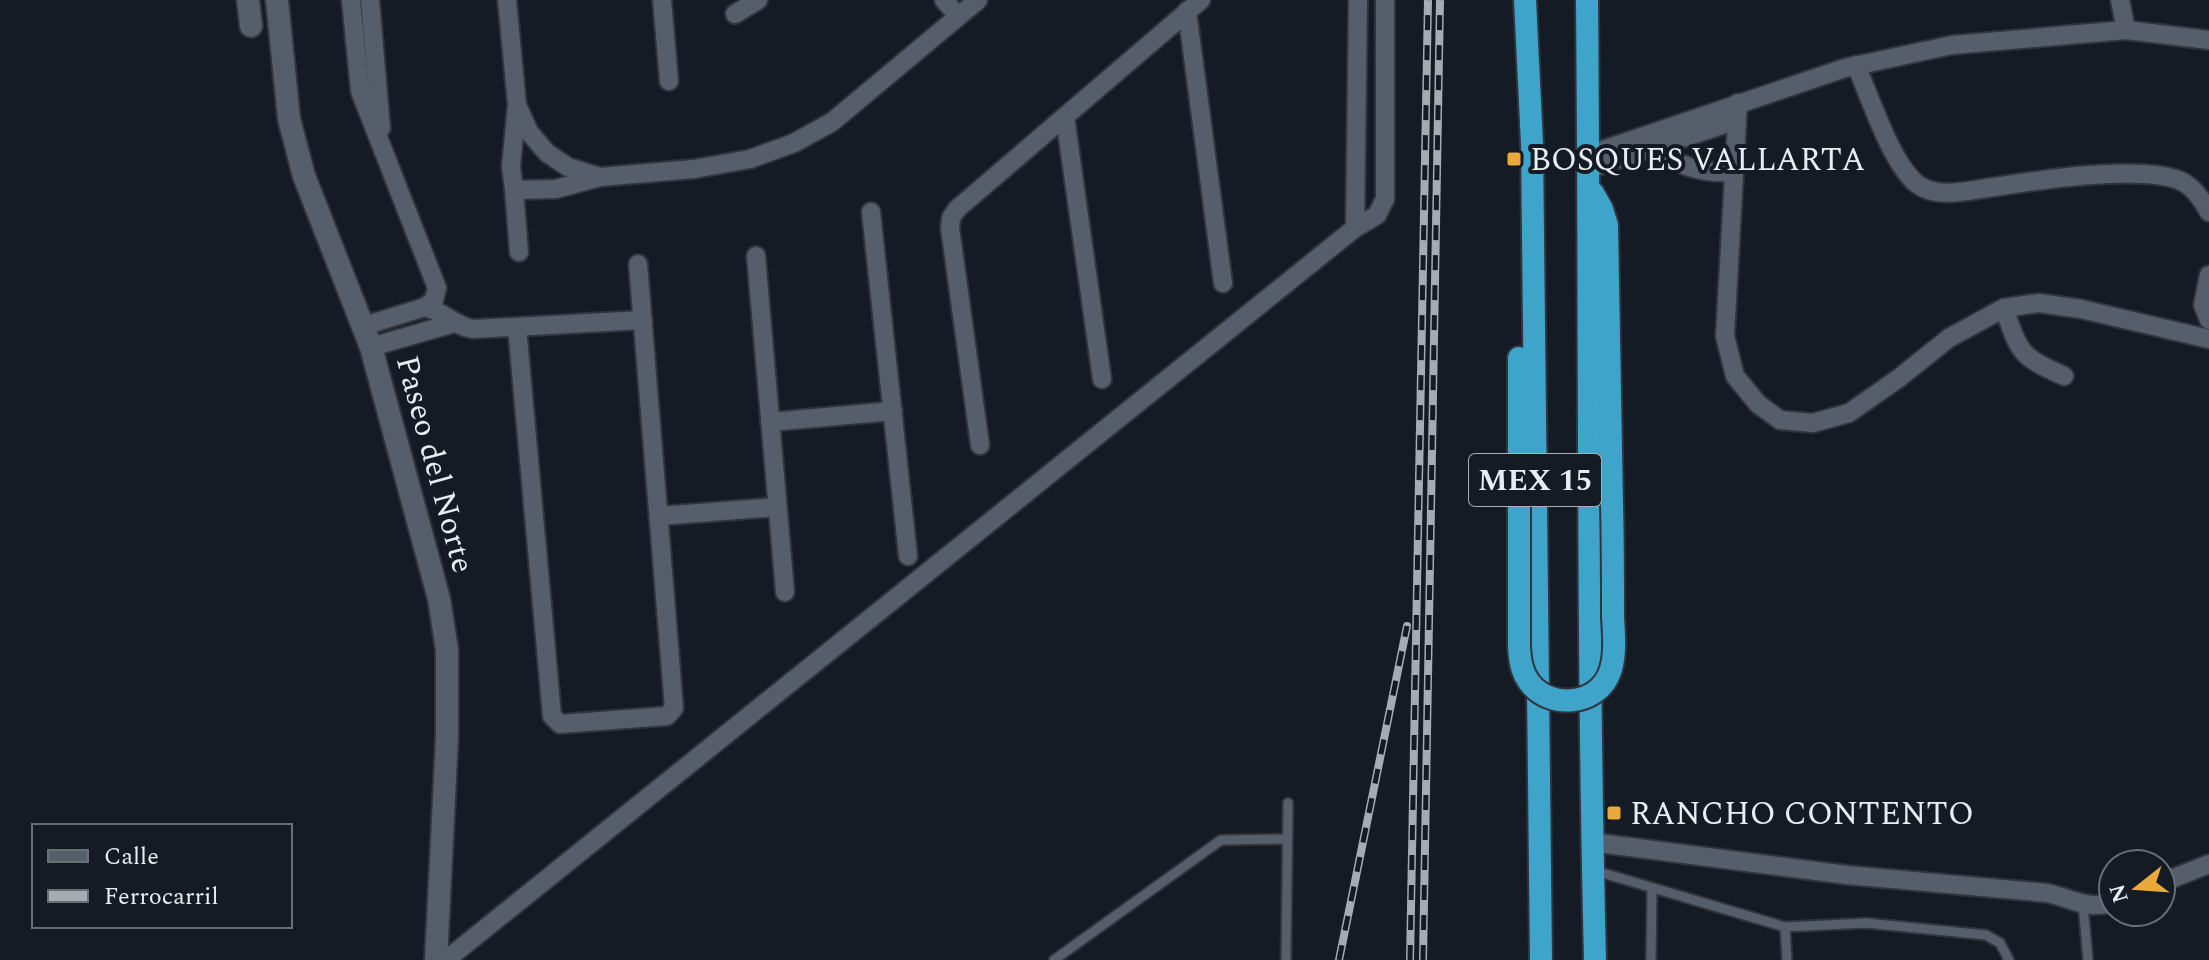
<svg xmlns="http://www.w3.org/2000/svg" width="2209" height="960" viewBox="0 0 2209 960" font-family="Spectral,serif">
<style>
.lines{fill:none;stroke-linecap:round;stroke-linejoin:round}
.service-casing{stroke:#31343c;stroke-width:13}
.minor-casing{stroke:#31343c;stroke-width:22}
.tertiary-casing{stroke:#31343c;stroke-width:26}
.trunk-casing{stroke:#31343c;stroke-width:26}
.service{stroke:#575e6b;stroke-width:9}
.minor{stroke:#575e6b;stroke-width:18}
.tertiary{stroke:#575e6b;stroke-width:22}
.trunk{stroke:#3ea4ca;stroke-width:22}
.rail-casing{stroke:#a6abb3;stroke-width:8}
.rail{stroke:#151b25;stroke-width:5;stroke-dasharray:15;stroke-linecap:butt}
.trunk-bridge-casing{stroke:#31343c;stroke-width:26;stroke-linecap:butt}
.trunk-bridge{stroke:#3ea4ca;stroke-width:22}
.poi-dot{fill:#eba93a;stroke:#151b25;stroke-width:3}
.labels{text-anchor:middle;stroke-width:8;stroke-linejoin:round;paint-order:stroke}
.shield{fill:#151b25;stroke:#a9adb5;stroke-width:2}
.shield-label{font-size:30px;font-weight:bold;fill:#e8ecf3}
.poi-label{font-size:32px;fill:#e8ecf3;stroke:#151b25;text-anchor:start}
.street-label{font-size:32px;fill:#e8ecf3;stroke:#151b25}
</style>
<rect width="100%" height="100%" fill="#151b25"/>
<g class="lines">
<g class="service-casing">
<g id="service">
<path d="M1596,871l189,56 81,-4 120,12 14,8 9,17"/>
<path d="M2083,905l5,55"/>
<path d="M1785,927l2,33"/>
<path d="M1054,960l167,-120 67,-1"/>
<path d="M1286,960l2,-157"/>
<path d="M1651,960l1,-71"/>
</g>
</g>
<g class="minor-casing">
<g id="minor">
<path d="M351,0l9,91 77,197 -3,12 -9,7"/>
<path d="M370,0l11,128"/>
<path d="M507,0l10,105 12,27 18,21 21,14 32,10 94,-8 56,-10 44,-16 38,-21 146,-122"/>
<path d="M662,0l7,81"/>
<path d="M944,0l14,16"/>
<path d="M2120,0l6,30"/>
<path d="M1187,11l36,272"/>
<path d="M735,14l23,-14"/>
<path d="M1856,65c14,32 35,98 61,119 21,16 53,6 77,3 44,-7 148,-23 187,-6 13,6 22,20 28,31"/>
<path d="M1738,103l-13,233 10,40 23,28 22,16 33,3 36,-10 50,-35 50,-40 55,-30 35,-5 42,6 128,30"/>
<path d="M517,105l-6,61 3,24 42,-1 44,-12"/>
<path d="M1065,117l37,262"/>
<path d="M1653,148c23,17 51,26 80,24"/>
<path d="M1588,155l257,-87 107,-23 174,-15 83,10"/>
<path d="M1589,169l148,-49"/>
<path d="M514,190l5,62"/>
<path d="M871,212l37,344"/>
<path d="M1355,228l3,-228"/>
<path d="M756,256l29,336"/>
<path d="M2209,275l-6,30 6,15"/>
<path d="M2004,308c16,45 15,48 60,68"/>
<path d="M364,326l61,-19c18,4 29,19 48,22l170,-9"/>
<path d="M517,327l35,389 8,8 107,-8 7,-8 -36,-444"/>
<path d="M371,347l83,-24"/>
<path d="M770,422l123,-11"/>
<path d="M980,445l-30,-217 1,-10 6,-9 244,-209"/>
<path d="M659,516l118,-9"/>
<path d="M1591,842l256,33 200,18c24,5 42,18 66,9"/>
<path d="M2161,883l48,-19"/>
<path d="M446,960l909,-732 22,-13 8,-16v-199"/>
</g>
</g>
<g class="tertiary-casing">
<g id="tertiary">
<path d="M248,0l3,26"/>
<path d="M277,0l12,119 15,57 67,171 68,252 8,51v87l-11,223"/>
</g>
</g>
<g class="trunk-casing">
<g id="trunk">
<path d="M1525,0l7,144 9,816"/>
<path d="M1587,0c3,320 0,640 8,960"/>
<path d="M1593,193l9,16 5,16 5,280"/>
<path d="M1519,358v145"/>
</g>
</g>
<use href="#service" class="service"/>
<use href="#minor" class="minor"/>
<use href="#tertiary" class="tertiary"/>
<use href="#trunk" class="trunk"/>
<g class="rail-casing">
<g id="rail">
<path d="M1339,960l68,-334"/>
<path d="M1410,960l18,-960"/>
<path d="M1423,960l17,-960"/>
</g>
</g>
<use href="#rail" class="rail"/>
<g class="trunk-bridge-casing">
<path id="trunk-bridge" d="M1519,503v144c1,13 2,24 10,35 20,28 69,24 81,-10 6,-16 4,-38 3,-55 0,-38 0,-75 -1,-112"/>
</g>
<use href="#trunk-bridge" class="trunk-bridge"/>
</g>
<g class="poi-dot">
<rect x="1506" y="151" width="16" height="16" rx="4"/>
<rect x="1606" y="805" width="16" height="16" rx="4"/>
</g>
<g class="labels">
<rect class="shield" x="1469" y="454" width="132" height="52" rx="6"/>
<g class="shield-label">
<text x="1535" y="490">MEX 15</text>
</g>
<g class="poi-label">
<text x="1530" y="170">BOSQUES VALLARTA</text>
<text x="1630" y="824">RANCHO CONTENTO</text>
</g>
<g class="street-label">
<text transform="translate(436 464) rotate(75)" y="11">Paseo del Norte</text>
</g>
</g>
<rect x="32" y="824" width="260" height="104" fill="#151b25" stroke="#696f77" stroke-width="2"/>
<rect x="48" y="850" width="40" height="12" fill="#575e6b" stroke="#696f77" stroke-width="2"/>
<text x="104" y="864" font-size="24" fill="#e8ecf3">Calle</text>
<rect x="48" y="890" width="40" height="12" fill="#a6abb3" stroke="#696f77" stroke-width="2"/>
<text x="104" y="904" font-size="24" fill="#e8ecf3">Ferrocarril</text>
<g transform="translate(2137 888) rotate(253)"><circle r="38" fill="#151b25" stroke="#696f77" stroke-width="2"/>
<path d="M0-6L14 30L0 20L-14 30Z" fill="#eba93a"/>
<text y="-12" font-size="22" font-weight="bold" text-anchor="middle" fill="#e8ecf3">N</text>
</g>
</svg>
